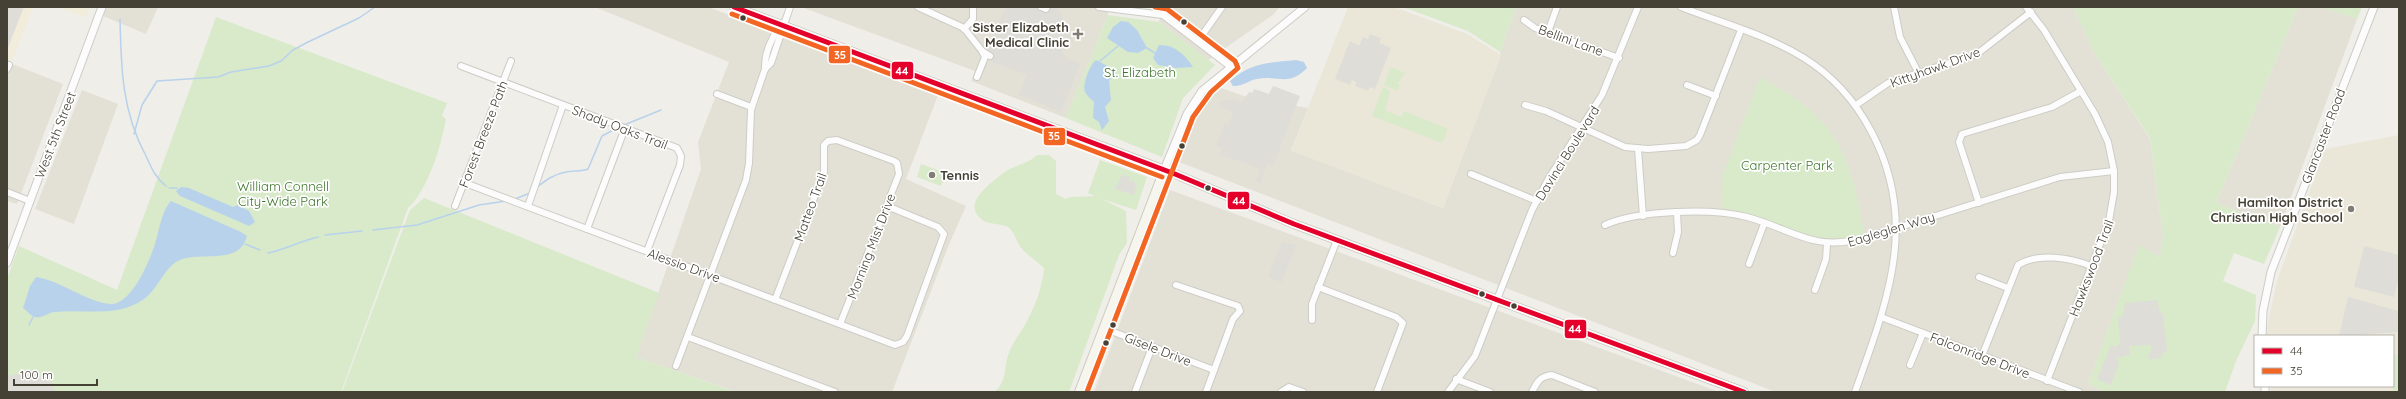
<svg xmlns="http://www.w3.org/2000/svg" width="2406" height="399" viewBox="0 0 2406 399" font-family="Quicksand,sans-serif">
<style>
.residential{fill:#e3e1d6}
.commercial{fill:#f2ecdb}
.education{fill:#eae7d8}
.green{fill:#d8eac9}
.parking{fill:#deddd8}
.water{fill:#b9d2ec}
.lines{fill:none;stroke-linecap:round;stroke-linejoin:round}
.stream{stroke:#b9d2ec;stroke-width:1.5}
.minor-casing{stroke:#cdccc6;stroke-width:8}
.tertiary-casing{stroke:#cdccc6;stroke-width:9}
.secondary-casing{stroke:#ceccc0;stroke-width:10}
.minor{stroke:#fdfcfc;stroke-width:6}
.tertiary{stroke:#fdfcfc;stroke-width:7}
.secondary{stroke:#f6f5ee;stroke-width:8}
.bus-1-casing{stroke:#fff;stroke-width:8}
.bus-2-casing{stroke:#fff;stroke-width:8}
.bus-1{stroke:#e4002b;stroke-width:5}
.bus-2{stroke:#f26522;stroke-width:5}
.bus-dot{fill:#454135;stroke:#fff;stroke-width:1.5}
.poi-dot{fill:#807e74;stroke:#fff;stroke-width:1.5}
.labels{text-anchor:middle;stroke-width:3.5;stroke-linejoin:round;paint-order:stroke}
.poi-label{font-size:13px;font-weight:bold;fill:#454135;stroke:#fff;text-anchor:end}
.street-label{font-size:13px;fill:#454135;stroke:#fff}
.park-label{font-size:13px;fill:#3d752a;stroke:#fff}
.line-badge{stroke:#fff;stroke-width:1.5}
.badge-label{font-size:11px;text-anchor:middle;font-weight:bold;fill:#fff}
</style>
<rect width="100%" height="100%" fill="#efeee8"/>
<g class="residential">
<path d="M107,7h51l-12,27 -43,-18z"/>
<path d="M595,7h113l164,61 66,27 -32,84 60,27 -16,36 -58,150h-155l-101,-35 65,-188 -3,-27 31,-80z"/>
<path d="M801,7h307v8l-42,103 -95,-37 4,-10z"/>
<path d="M1162,7h117l-5,7 -66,46 -49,-38z"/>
<path d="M1516,7h557l22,47 55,85 13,96 -2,22 -22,-11 -51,138 18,8h-330l-597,-230 19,-51 20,-24 29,10 61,11 -17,42 152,58 58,-153 -1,-3z"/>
<path d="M2298,7h23l36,12 -77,208 -64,-24z"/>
<path d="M7,62l56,22 -46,120 -10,-3z"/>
<path d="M82,90l36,14 -44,120 -39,-15z"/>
<path d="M1170,190l549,202h-625z"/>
</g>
<g class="commercial">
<path d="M7,7h26l-22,56 -4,-1z"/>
<path d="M57,7h33l-4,10z"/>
</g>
<g class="education">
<path d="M1348,7h46l73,27 34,21 -58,153 -152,-57z"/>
<path d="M2399,135v257h-128v-6h122v-50h-126l1,-14 9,-41 48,-132z"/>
</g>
<g class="green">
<path d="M1403,7h113l-16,45 -32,-21z"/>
<path d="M2073,7h225l-82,196 64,24 -16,37 -30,-11 -11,28 33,14 -1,26 -19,40 -11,31h-119l-18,-8 51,-139 21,12 3,-22 -13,-97 -55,-84z"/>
<path d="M2321,7h41l-5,12z"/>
<path d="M1108,15l51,7 56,43 -32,33 -21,59 -96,-39z"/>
<path d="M216,17l231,86 -5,13 4,3c-5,27 -18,71 -38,89l-67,184h-334v-113l12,-33 98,44z"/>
<path d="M1391,67l14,6 -8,11 3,1 -2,6 -14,-6z"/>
<path d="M1760,78c75,37 92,77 104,156 -49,17 -95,-20 -143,-26l1,-31z"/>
<path d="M1383,87l7,4 -5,19 16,7 3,-6 44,18 -6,14 -70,-27z"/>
<path d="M1037,155h12l7,6v33l9,5 6,-2 24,-1 -7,-3 12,-33 47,17 -11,33 -34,-11 24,12 1,32 -8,12 -50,137h-74c13,-13 8,-22 13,-36 4,-14 13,-23 19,-35 9,-17 15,-33 17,-53 -7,-7 -14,-11 -21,-18 -7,-7 -7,-17 -15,-23 -7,-4 -17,-2 -24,-6 -25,-16 6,-37 18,-47 11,-9 25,-9 35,-19z"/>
<path d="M921,164l25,9 -5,13 -24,-9z"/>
<path d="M424,198l235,95 -23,64 100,35h-394l68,-182z"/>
<rect x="2393" y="355" width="6" height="37"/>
</g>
<g class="parking">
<path d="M7,7h17l-17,43z"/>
<path d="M1006,7h52l15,34 -11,4v9l4,2 -1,2 15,6 -19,48 -42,-17 8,-20 -45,-17z"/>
<path d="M1370,34l11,4 -2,5 12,5 -16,41 -5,-2 -2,4 -13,-5 1,-4 -4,-2 -2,5 -15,-6 15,-38 9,5 4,-9 5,2z"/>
<path d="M1273,86l27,10 -27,70 -6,-2 -7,20 -4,-3 4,-10 -2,-3 -38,-14 2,-6 -6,-2 9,-23 4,1 4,-12 -14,-6 1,-4 12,-3 10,3 7,-10 3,1 2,-4 15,5z"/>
<path d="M1122,175l8,2 -2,5 5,-2 4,8 -4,2 3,1 -2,4 -19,-6z"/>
<path d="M1282,242l14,3 -14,37 -5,-1 -9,-4z"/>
<path d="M2364,246l35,9v22l-5,20 -40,-10z"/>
<path d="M2348,297l51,14v21l-60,4z"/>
<path d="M2157,300l3,13h3l4,39 -5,1 -1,5 -12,2 -1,-6 3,-1v-8l-22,1 1,9 -14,3 3,4 -8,23 -14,-6 14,-34 5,2 4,-3 -2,-27h5l2,-14z"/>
<path d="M37,371l1,5 7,1 4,5 3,-1 3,11h-48v-16z"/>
</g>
<g class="water">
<path d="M1121,21l7,1 9,8 10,18 -9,5 -10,-1 -21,-14 6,-11z"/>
<path d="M1159,45c16,0 25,9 34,22l-17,1 -18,-3 -5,-7z"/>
<path d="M1096,60l21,11 -8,10 2,19 -6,7 4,14 -7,9 -3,-8 -6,-4 1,-16c-3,-3 -7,-6 -9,-10 -3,-7 5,-28 11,-32z"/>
<path d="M1296,60l8,2 3,6c-18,19 -29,7 -50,11 -8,1 -15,8 -24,7l-3,-5c22,-19 39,-18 66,-21z"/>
<path d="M181,187l8,1 44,19 5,-2 11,6 6,11 -6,4 -69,-30 -4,-5z"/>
<path d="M171,201l70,31 6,4c-8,31 -48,14 -69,25 -15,8 -19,27 -34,38 -26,19 -59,10 -89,13 -6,0 -14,7 -20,5 -4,-1 -9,-7 -12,-9l7,-22 6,-9c26,4 48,24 74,27 21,2 40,-44 45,-60 4,-13 7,-34 16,-43z"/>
</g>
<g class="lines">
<g class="stream">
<path d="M120,19c1,49 2,93 26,137 6,13 9,21 20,30"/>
<path d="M1147,48l8,5"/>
<path d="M1100,61l18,-15"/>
<path d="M624,125l37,-15"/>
<path d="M134,134l8,-29 15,-24 61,-4 13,-5 38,-6 12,-5 12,-11 15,-8 51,-24 16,-11"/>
<path d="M169,188h8"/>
<path d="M536,188c10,-8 18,-14 30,-16 8,-2 15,0 22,-3l14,-33 15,-8"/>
<path d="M515,199l15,-6"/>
<path d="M373,230l44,-5 62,-20 27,-4"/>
<path d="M325,235l37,-4"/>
<path d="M245,244l15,6"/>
<path d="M268,253c19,-4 32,-12 50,-16"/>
<path d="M29,325l4,-8"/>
</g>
<g class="minor-casing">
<g id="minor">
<path d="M918,7l46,21 18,23 8,5"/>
<path d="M1041,7l5,2 1,-2"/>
<path d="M1099,7l64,8 68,52"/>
<path d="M1681,7c41,16 86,28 123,51 29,18 51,43 67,73 49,91 16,171 -16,261"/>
<path d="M1894,7l6,30 19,37"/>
<path d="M2026,7l18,23 51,84 13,28 6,29v21l-5,29 -62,160"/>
<path d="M1163,15l3,-8"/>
<path d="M1524,20l11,8 84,30"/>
<path d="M964,29l9,-10v-12"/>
<path d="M1548,32l9,-25"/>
<path d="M1198,41l24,-34"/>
<path d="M1198,41c9,0 17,8 21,16"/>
<path d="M461,66l216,82 4,8 -1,9 -33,86"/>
<path d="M7,69l2,-4"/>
<path d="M765,69c-1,-15 7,-33 17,-45"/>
<path d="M977,77l8,-20 -3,-6"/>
<path d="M1687,85l29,11"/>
<path d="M717,94l34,13"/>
<path d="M1525,105l21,6 79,36 23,2 38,-3 11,-6 3,-5 41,-105"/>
<path d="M1856,105l32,-22 89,-29 54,-42"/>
<path d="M1638,149l5,67"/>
<path d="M1471,174l66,27"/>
<path d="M465,183l430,162 8,-3 4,-6 37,-102 -6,-7 -51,-21"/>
<path d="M7,192l23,9"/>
<path d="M1979,203l-20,-61 3,-8 90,-27 29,-16"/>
<path d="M455,206l56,-145"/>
<path d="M528,206l35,-101"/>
<path d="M1605,225c33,-15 107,-17 142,-8 48,13 65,35 118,21l195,-61 54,-6"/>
<path d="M587,229l38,-101"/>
<path d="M1673,253l5,-21 -1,-19"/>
<path d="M1749,264l15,-40"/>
<path d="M1979,277l29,11"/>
<path d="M1176,285l62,21 2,5 -7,8 -27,73"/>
<path d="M1318,287l78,30 7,6 -26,69"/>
<path d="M1815,290l11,-31 1,-15"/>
<path d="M775,300l49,-128v-27l4,-4 9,-1 57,21 3,2 2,11 -59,150"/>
<path d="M1881,317l198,75"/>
<path d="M1312,320v-16l25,-64"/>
<path d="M1103,328l111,42"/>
<path d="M688,337l147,55"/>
<path d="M1982,356l36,-91c20,-13 53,-7 73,1"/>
<path d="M1910,365l13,-32"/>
<path d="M676,366l70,-186 3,-17 2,-53 14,-41 6,-6 19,-56"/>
<path d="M1456,379l34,13"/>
<path d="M1135,392l17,-45"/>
<path d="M1281,392l8,-5 14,5"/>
<path d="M1448,392l27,-36 57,-146 17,-32 53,-83 36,-88"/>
<path d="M1532,392c5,-10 8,-16 20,-17l43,17"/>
</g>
</g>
<g class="tertiary-casing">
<g id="tertiary">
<path d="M1164,170l23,-56 15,-23 103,-84"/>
<path d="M7,263l95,-256"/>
<path d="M2262,336l1,-25 8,-39 103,-265"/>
<path d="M2265,386v6"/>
</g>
</g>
<g class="secondary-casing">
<g id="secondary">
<path d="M734,7l441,167 119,50 450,168"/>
<path d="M1079,392l85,-222"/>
</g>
</g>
<use href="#minor" class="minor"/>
<use href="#tertiary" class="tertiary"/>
<use href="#secondary" class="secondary"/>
<g class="bus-1-casing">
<path id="bus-1" d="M734,7l441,167 119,50 450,168"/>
</g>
<g class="bus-2-casing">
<g id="bus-2">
<path d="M732,14l430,163"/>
<path d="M1087,392l106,-275 18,-25 27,-24 -3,-7 -68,-52 -12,-2"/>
</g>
</g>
<use href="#bus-1" class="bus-1"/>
<use href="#bus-2" class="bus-2"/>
</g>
<g class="bus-dot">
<circle cx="743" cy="18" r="3.5"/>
<circle cx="1184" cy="22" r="3.5"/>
<circle cx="1182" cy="146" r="3.5"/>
<circle cx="1208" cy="188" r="3.5"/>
<circle cx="1482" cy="294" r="3.5"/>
<circle cx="1514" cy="306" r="3.5"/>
<circle cx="1113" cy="325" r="3.5"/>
<circle cx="1106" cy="343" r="3.5"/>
</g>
<g class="poi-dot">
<path d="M1076 28h4v4h4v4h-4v4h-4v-4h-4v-4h4z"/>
<circle cx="932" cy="175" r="4"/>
<circle cx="2351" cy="209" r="4"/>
</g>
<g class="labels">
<g class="poi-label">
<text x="1069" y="32">Sister Elizabeth<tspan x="1069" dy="15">Medical Clinic</tspan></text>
<text x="940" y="180" text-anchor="start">Tennis</text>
<text x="2343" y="207">Hamilton District<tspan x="2343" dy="15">Christian High School</tspan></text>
</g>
<g class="street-label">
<text transform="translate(1571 40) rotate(20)" y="5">Bellini Lane</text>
<text transform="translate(1935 67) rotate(-20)" y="5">Kittyhawk Drive</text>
<text transform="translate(620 127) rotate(21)" y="5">Shady Oaks Trail</text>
<text transform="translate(483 134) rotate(-69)" y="5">Forest Breeze Path</text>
<text transform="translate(55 135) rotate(-69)" y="5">West 5th Street</text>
<text transform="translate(2323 136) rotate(-69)" y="5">Glancaster Road</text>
<text transform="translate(1567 153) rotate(-58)" y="5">Davinci Boulevard</text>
<text transform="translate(810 207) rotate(-70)" y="5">Matteo Trail</text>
<text transform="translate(1891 229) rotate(-17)" y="5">Eagleglen Way</text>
<text transform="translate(871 246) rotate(-69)" y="5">Morning Mist Drive</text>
<text transform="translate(684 265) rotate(20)" y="5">Alessio Drive</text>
<text transform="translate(2091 268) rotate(-69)" y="5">Hawkswood Trail</text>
<text transform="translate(1158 349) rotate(21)" y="5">Gisele Drive</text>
<text transform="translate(1980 355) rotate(21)" y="5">Falconridge Drive</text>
</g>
<g class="park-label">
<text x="1140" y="77">St. Elizabeth</text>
<text x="1787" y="170">Carpenter Park</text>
<text x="283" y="191">William Connell<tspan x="283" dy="15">City-Wide Park</tspan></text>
</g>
</g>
<g class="line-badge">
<rect x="828" y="45" width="23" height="19" rx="4" fill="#f26522"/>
<rect x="891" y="61" width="23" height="19" rx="4" fill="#e4002b"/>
<rect x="1043" y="127" width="23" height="19" rx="4" fill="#f26522"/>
<rect x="1227" y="191" width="23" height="19" rx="4" fill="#e4002b"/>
<rect x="1564" y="319" width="23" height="20" rx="4" fill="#e4002b"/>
</g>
<g class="badge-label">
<text x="840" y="59">35</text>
<text x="902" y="75">44</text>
<text x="1054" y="140">35</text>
<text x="1239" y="205">44</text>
<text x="1575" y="333">44</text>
</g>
<rect width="2406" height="399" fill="none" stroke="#454135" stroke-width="16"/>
<rect x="2254" y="335" width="140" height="52" fill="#ffffff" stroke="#b5b3ae"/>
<rect x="2262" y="348" width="20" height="6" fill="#e4002b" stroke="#b5b3ae"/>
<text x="2290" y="355" font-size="12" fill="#454135">44</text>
<rect x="2262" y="368" width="20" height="6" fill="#f26522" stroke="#b5b3ae"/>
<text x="2290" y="375" font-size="12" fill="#454135">35</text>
<path d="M14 379v6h83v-6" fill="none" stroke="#454135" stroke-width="2"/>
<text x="20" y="379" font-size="12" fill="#454135" stroke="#ffffff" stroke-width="3" paint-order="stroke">100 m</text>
</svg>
